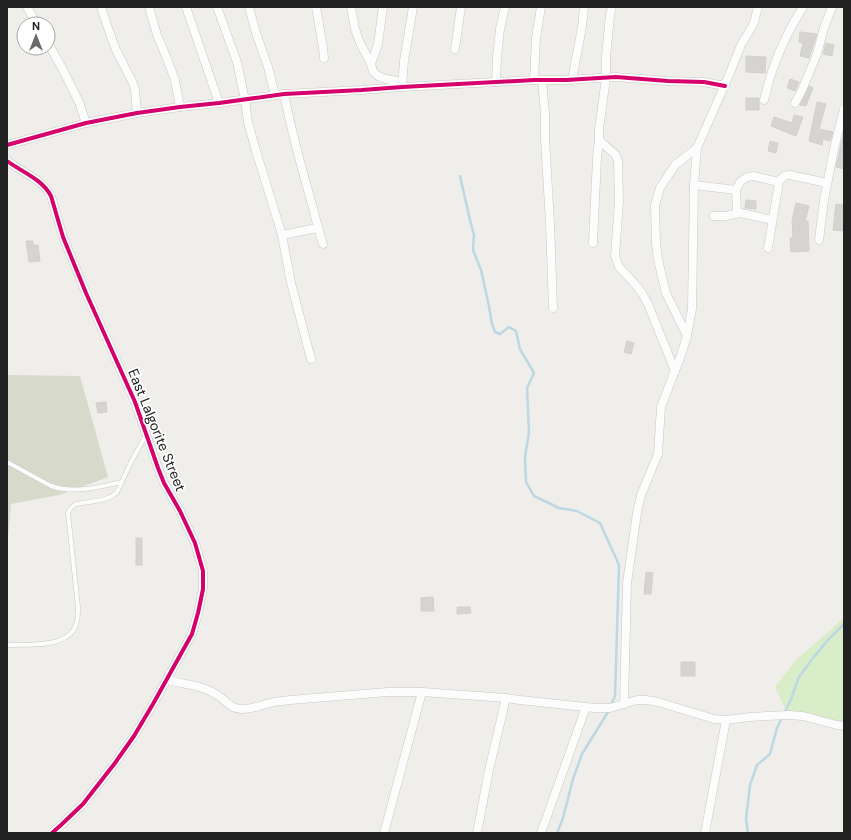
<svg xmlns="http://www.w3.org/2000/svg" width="851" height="840" viewBox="0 0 851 840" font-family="'DM Sans',sans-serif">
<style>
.construction{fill:#d7d9cb}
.grass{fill:#d8edc8}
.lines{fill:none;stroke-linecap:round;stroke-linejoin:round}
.stream{stroke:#bdd7e3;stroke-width:2.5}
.building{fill:#d6d4d1;stroke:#d2d0cb}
.service-casing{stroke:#c8c8c6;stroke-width:5}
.minor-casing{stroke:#c8c8c6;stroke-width:9}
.service{stroke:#fdfcfc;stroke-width:4}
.minor{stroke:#fdfcfc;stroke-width:8}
.cycleway-casing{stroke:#fff;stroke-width:6}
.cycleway{stroke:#d6006c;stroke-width:4}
.labels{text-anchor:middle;stroke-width:3.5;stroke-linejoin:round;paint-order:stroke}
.street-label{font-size:14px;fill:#212121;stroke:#fff}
</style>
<rect width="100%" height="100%" fill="#efeeea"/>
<path class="construction" d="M7,375l73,1 28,101 -49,18 -48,9 -4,47z"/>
<path class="grass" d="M844,618v108l-56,-11 -13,-28 21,-27z"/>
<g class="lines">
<g class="stream">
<path d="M460,176l10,44 4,15 -1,15 8,20 8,36 3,18 3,8 5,2 9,-7 7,4 4,18 14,24 -7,15 2,44 -4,25 1,25 8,14 25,12 18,3 23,12 19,42 -4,131 -4,9"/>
<path d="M557,833l6,-15 10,-39 9,-25 21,-34 6,-10"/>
<path d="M748,833l-2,-14 4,-34 7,-20 13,-11 7,-26 14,-29 8,-22 14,-19 14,-17 17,-17"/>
</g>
</g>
<g class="building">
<path d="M800,32l17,2 -8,24 -9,-2 3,-13 -4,-1z"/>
<path d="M826,43l8,2 -2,11 -9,-2z"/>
<path d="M746,56l20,1 -1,16 -19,-1z"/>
<path d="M790,79l9,3 -4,9 -8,-3z"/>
<path d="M809,86l4,2 -7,18 -6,-1z"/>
<rect x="746" y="98" width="13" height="12"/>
<path d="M817,102l9,2 -7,25 14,3 -3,9 -7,-2 -1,6 -13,-4z"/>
<path d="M794,115l9,2 -7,19 -25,-10 3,-9 18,6z"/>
<path d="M844,132v37l-8,-2z"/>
<path d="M770,141l8,2 -2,10 -8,-2z"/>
<path d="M746,200l10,1v8l-11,-1z"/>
<path d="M796,203l13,3 -4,16 3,-1 1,30 -18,1 -1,-14h3l-1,-18z"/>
<path d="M836,204l8,1v26l-11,-1z"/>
<path d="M26,241h7v4h5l2,16 -11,1z"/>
<path d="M627,341l7,2 -3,11 -7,-2z"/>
<path d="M106,402l1,10 -9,1 -2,-10z"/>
<rect x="136" y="538" width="6" height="27"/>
<path d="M646,572l7,1 -2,21h-7z"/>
<path d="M433,597l1,14h-13v-13z"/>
<path d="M457,607h13l1,6 -14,1z"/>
<rect x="681" y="662" width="14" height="14"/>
</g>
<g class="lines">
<g class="service-casing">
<g id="service">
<path d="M7,462l44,24c23,8 47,1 71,-4"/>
<path d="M7,645c19,-1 56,3 67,-16 4,-7 4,-14 4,-22l-10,-94c2,-5 4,-7 8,-9 14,-3 31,-2 41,-12l14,-30 15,-27"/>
</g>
</g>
<g class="minor-casing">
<g id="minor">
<path d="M27,7l10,17"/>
<path d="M101,7l7,21 8,22 17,33 2,7 2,23"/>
<path d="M149,7l8,28 9,21 9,24 5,27"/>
<path d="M186,7l33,96"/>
<path d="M217,7l20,55 8,38 3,22 8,29 26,84 9,48 20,76"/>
<path d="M249,7l7,26 12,34 7,28"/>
<path d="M316,7l7,41 1,10"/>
<path d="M351,7l4,22 5,14 11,21 2,7 5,5 8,3 16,3"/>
<path d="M612,7l-2,8 -4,42v21l-7,51v10l3,4 13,11 3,7 1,40 -4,55 4,11 16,17 7,9 6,11 27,67"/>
<path d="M48,43l14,25 17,34 7,21"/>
<path d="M455,49l6,-42"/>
<path d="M371,64l7,-20 5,-37"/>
<path d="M534,80l2,-42 5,-31"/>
<path d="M572,80l10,-53 2,-20"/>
<path d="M542,81l3,32v26l5,84 3,85"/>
<path d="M496,82l1,-25 3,-28 5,-22"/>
<path d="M402,87l2,-26 9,-54"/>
<path d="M284,94c8,39 18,76 29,114 3,12 6,24 10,36"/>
<path d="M764,100c3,-10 5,-21 9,-31 7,-21 18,-43 30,-62"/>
<path d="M795,103l7,-13 15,-36 7,-26 8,-21"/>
<path d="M7,145l79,-22 51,-10 43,-6 39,-4 65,-9 78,-4 40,-3 132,-7h32l50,-3 52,4 36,1 21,4"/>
<path d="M7,161c15,11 35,18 44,35l12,41 23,56 49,109 23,66 6,15 16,28 15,32 8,28v18l-5,24 -6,21 -39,70 -19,32 -19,27 -32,41 -22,21 -9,8"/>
<path d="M694,185l42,5"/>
<path d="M737,213l-1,-23 4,-8 7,-5 6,-1 26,6"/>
<path d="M714,216h11l16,-3 31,7"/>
<path d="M282,235l35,-7"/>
<path d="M819,240l5,-40 10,-51 10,-40"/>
<path d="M593,243l4,-85 2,-19"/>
<path d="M768,248l11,-66c3,-5 5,-7 11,-7l37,8"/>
<path d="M687,336l-21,-43 -8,-33 -2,-17 -1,-38 5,-17 15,-23 22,-17 32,-73 12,-30 13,-22 4,-16"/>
<path d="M167,680c16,4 36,5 50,15 9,5 13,14 24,14 11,1 22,-5 33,-7 5,-1 11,-1 16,-2l98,-8h34l84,6 14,2 75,8h15l27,-8h9l12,2 56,17 12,1 24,-3 38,-2 15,1 34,9 7,1"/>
<path d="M624,704l3,-121 10,-70 4,-18 17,-41 3,-47 20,-52 6,-19 5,-27 2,-124 3,-37"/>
<path d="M384,833l38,-141"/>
<path d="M477,833l12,-63 17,-72"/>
<path d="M541,833l45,-126"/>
<path d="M705,833l21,-113"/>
</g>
</g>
<use href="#service" class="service"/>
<use href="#minor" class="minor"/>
<g class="cycleway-casing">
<g id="cycleway">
<path d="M7,145l79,-22 51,-10 43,-6 39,-4 65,-9 78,-4 40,-3 132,-7h32l50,-3 52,4 36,1 21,4"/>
<path d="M7,161c15,11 35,18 44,35l12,41 23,56 49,109 23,66 6,15 16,28 15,32 8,28v18l-5,24 -6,21 -39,70 -19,32 -19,27 -32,41 -22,21 -9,8"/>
</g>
</g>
<use href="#cycleway" class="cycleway"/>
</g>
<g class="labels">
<g class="street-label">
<text transform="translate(157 430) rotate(68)" y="5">East Lalgorite Street</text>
</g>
</g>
<rect width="851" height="840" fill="none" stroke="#212121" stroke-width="16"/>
<g transform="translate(36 36)"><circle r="19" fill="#ffffff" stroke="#a6a6a6"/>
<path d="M0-3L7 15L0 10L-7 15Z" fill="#696967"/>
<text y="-6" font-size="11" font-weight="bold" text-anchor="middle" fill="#212121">N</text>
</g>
</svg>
